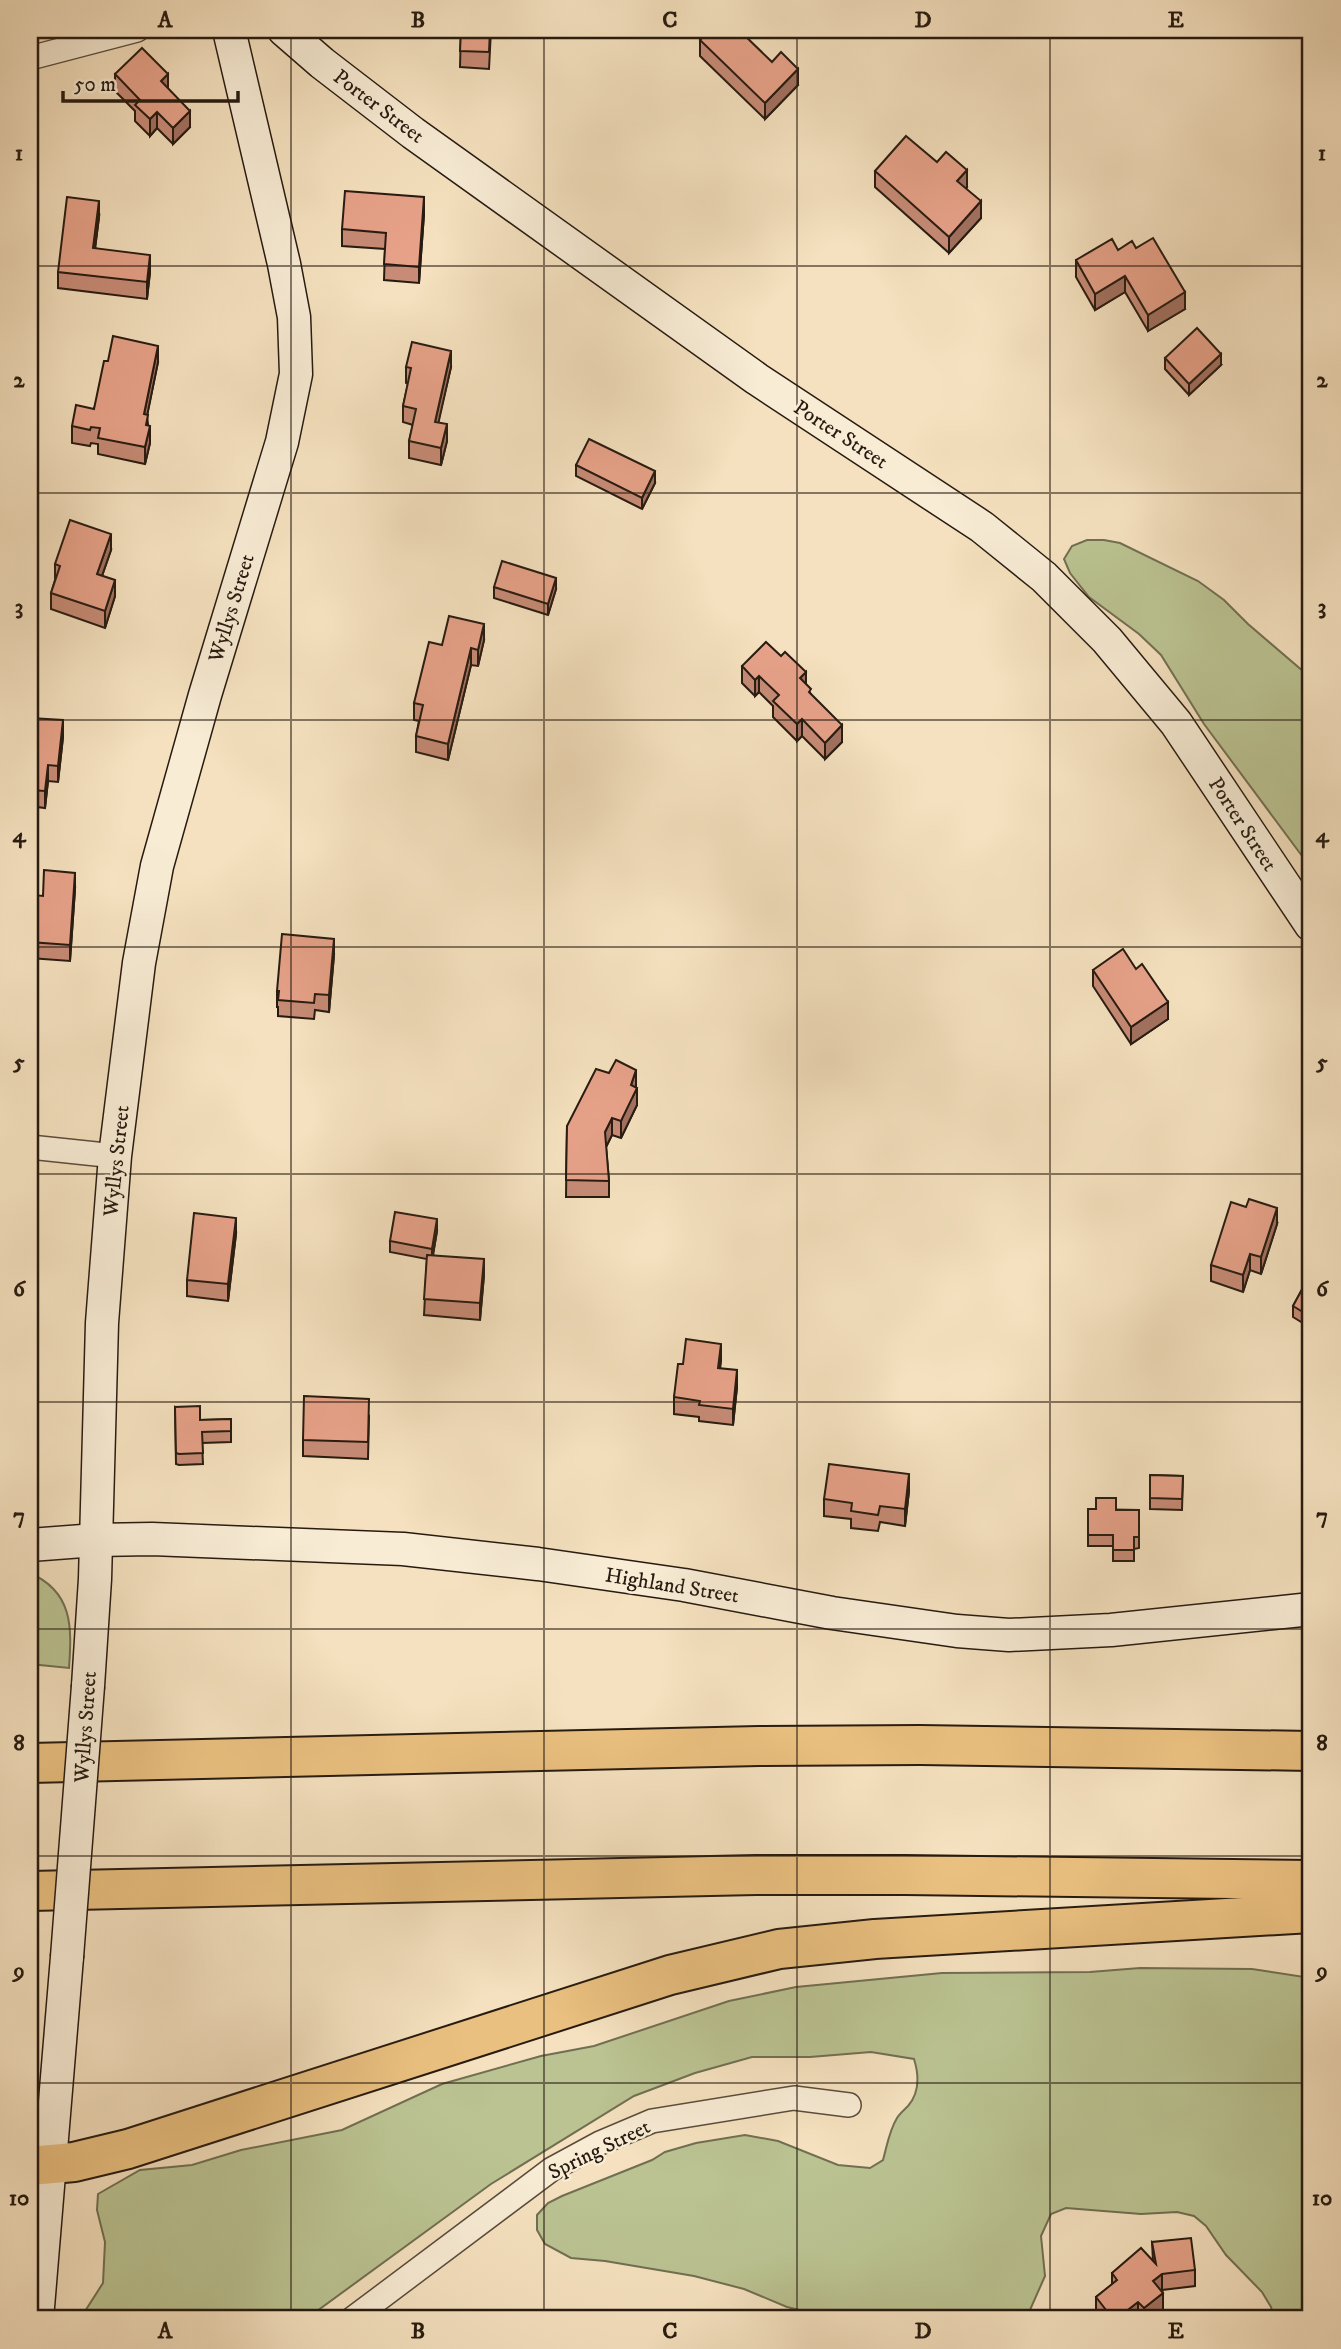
<svg xmlns="http://www.w3.org/2000/svg" width="1341" height="2349" viewBox="0 0 1341 2349" font-family="'IM FELL DW Pica',serif">
<style>
.green{fill:#bbc392;stroke:#716f52;stroke-width:2}
.lines{fill:none;stroke-linecap:round;stroke-linejoin:round}
.street-casing{stroke:#5a4c3c;stroke-width:26}
.secondary-casing{stroke:#271b11;stroke-width:35}
.highway-casing{stroke:#271b11;stroke-width:42}
.street{stroke:#f8ecd5;stroke-width:23}
.secondary{stroke:#f8ecd5;stroke-width:32}
.highway{stroke:#eac080;stroke-width:38}
.secondary-bridge-casing{stroke:#271b11;stroke-width:35;stroke-linecap:butt}
.secondary-bridge{stroke:#f8ecd5;stroke-width:32}
.wall{fill:#c78b76;stroke:#271b11;stroke-width:2}
.shaded-wall{fill:#a27160;stroke:#271b11;stroke-width:2}
.building{fill:#e7a289;stroke:#271b11;stroke-width:2}
.grid{fill:none;stroke:#271b11;stroke-width:2;stroke-opacity:0.55}
.labels{text-anchor:middle;stroke-width:5;stroke-linejoin:round;paint-order:stroke}
.street-label{font-size:21px;fill:#271b11;stroke:#f8ecd5}
.neatline{fill:none;stroke:#271b11;stroke-width:2.5}
.grid-label{font-size:23px;text-anchor:middle;font-weight:bold;fill:#271b11}
</style>
<rect width="100%" height="100%" fill="#f5e1bf"/>
<filter id="stains"><feTurbulence type="fractalNoise" baseFrequency=".00286" numOctaves="4"/><feColorMatrix values="0 0 0 0 .2 0 0 0 0 .09 0 0 0 0 .02 0 0 0 .5 -.17"/></filter>
<radialGradient id="worn" r=".72"><stop offset=".6" stop-color="#630" stop-opacity="0"/><stop offset="1" stop-color="#630" stop-opacity=".3"/></radialGradient>
<g class="green">
<path d="M1087,540h17l16,3 78,38 26,19 24,24 63,54v190l-107,-144 -43,-69 -22,-21 -50,-37 -19,-24 -6,-14 8,-13z"/>
<path d="M30,1573c43,19 42,54 39,95l-39,-4z"/>
<path d="M1140,1968l112,1 59,9v341h-37l-3,-12 -9,-15 -36,-37 -20,-29 -12,-10 -17,-4 -36,2 -75,-6 -15,6 -10,22 4,40 -19,43h-189l-50,-12 -43,-18 -50,-13 -89,-15 -34,-3 -26,-14 -8,-14v-15l11,-12 14,-7 90,-36 13,-8 31,-9 49,-8 33,6 60,24 32,3 13,-8c4,-14 6,-29 14,-42 3,-5 7,-8 11,-12 12,-14 11,-31 6,-47l-43,-7 -61,5h-58l-57,16 -61,23 -143,88 -185,135h-226l23,-36 2,-41 -8,-32 1,-16 42,-24 52,-5 49,-15 101,-20 100,-46 99,-28 53,-10 135,-45 67,-14 146,-14 148,-1z"/>
</g>
<g class="lines">
<g class="street-casing">
<g id="street">
<path d="M30,58l107,-28"/>
<path d="M30,1147l85,9"/>
<path d="M352,2319l200,-150 48,-26 52,-22 142,-23 55,7"/>
</g>
</g>
<g class="secondary-casing">
<g id="secondary">
<path d="M284,30l38,33 91,70 344,246 225,148 62,50 63,63 69,83 135,202"/>
<path d="M30,1545l66,-5 56,-1 251,10 135,15 146,21 148,28 125,18 52,4 102,-5 200,-21"/>
<path d="M88,1686l7,-107 7,-256 13,-167 24,-193 18,-97 48,-171 77,-253 14,-68 -2,-57 -10,-53 -55,-234"/>
<path d="M37,2319l30,-362"/>
</g>
</g>
<g class="highway-casing">
<g id="highway">
<path d="M30,1763l729,-17 161,-1 391,6"/>
<path d="M30,1891l726,-16h149l406,5"/>
<path d="M30,2166l44,-4 54,-13 542,-174 109,-26 96,-10 436,-26"/>
</g>
</g>
<use href="#street" class="street"/>
<use href="#secondary" class="secondary"/>
<use href="#highway" class="highway"/>
<g class="secondary-bridge-casing">
<path id="secondary-bridge" d="M67,1957l21,-271"/>
</g>
<use href="#secondary-bridge" class="secondary-bridge"/>
</g>
<g class="wall">
<path d="M461,30h30l-2,39 -29,-2z"/>
<path d="M700,40l72,22 26,23 -33,34 -65,-63z"/>
<path d="M115,74l53,15 22,38 -17,17 -16,-16 -7,8 -15,-15v-10l-20,-20z"/>
<path d="M937,162l30,25 -1,1 15,30 -32,35 -74,-66v-16z"/>
<path d="M424,214l-5,69 -35,-3 1,-31 -43,-3v-17z"/>
<path d="M99,217l-4,31 55,24 -3,27 -89,-11v-16z"/>
<path d="M1136,248l49,61 -37,22 -23,-39 -30,18 -19,-33v-17l42,-10z"/>
<path d="M1165,358l56,7 -32,30 -24,-26z"/>
<path d="M108,361l50,1 -11,53 3,28 -5,21 -47,-10v-10l-7,-1 -1,3 -18,-3v-17l22,-17z"/>
<path d="M406,367h45l-13,55 9,19 -6,24 -32,-7v-17l4,-16 -10,-3v-16l5,-22 -2,-1z"/>
<path d="M576,465l79,18 -13,26 -66,-33z"/>
<path d="M111,550l-9,26 13,20 -10,32 -54,-19v-16l4,-13v-16z"/>
<path d="M494,587l62,2 -8,26 -54,-17z"/>
<path d="M484,640l-6,26 -7,-1 -23,95 -32,-8v-16l3,-15 -5,-1v-17l28,-58z"/>
<path d="M781,656l25,28 5,11 31,47 -17,17 -23,-23 -5,5 -24,-24v-11l-14,-14 -4,4 -13,-13v-17z"/>
<path d="M30,718l33,19 -5,45 -10,-1 -3,27 -15,-2z"/>
<path d="M75,889l-5,72 -40,-3v-16z"/>
<path d="M334,955l-5,57 -14,-2 -1,9 -36,-3v-9h-1v-16z"/>
<path d="M1136,969l32,50 -37,25 -38,-58v-16z"/>
<path d="M636,1086l1,19 -16,33 -9,-3 -6,12 3,34v16h-43l1,-71z"/>
<path d="M1277,1224l-16,50 -11,-4 -7,22 -32,-11v-16z"/>
<path d="M437,1231l-4,24 51,20 -4,45 -56,-5 3,-56 -37,-7v-11z"/>
<path d="M236,1234l-8,67 -41,-5v-16z"/>
<path d="M1311,1273v55l-18,-11v-11z"/>
<path d="M721,1360l-1,8 17,19 -4,38 -34,-4v-4l-25,-3v-17l9,-33z"/>
<path d="M175,1407l25,13 31,-1v23l-29,1 1,21 -24,1 -3,-1z"/>
<path d="M369,1416l-1,43 -65,-3v-16z"/>
<path d="M1150,1475l33,1 -1,34 -32,-1z"/>
<path d="M909,1491l-4,35 -25,-4 -2,9 -27,-3v-9l-27,-3v-17z"/>
<path d="M1088,1509l51,1v38l-5,1v12h-21v-15h-25z"/>
<path d="M1152,2242l43,28v16l-33,4 -1,1 2,19 -12,9h-13v-1l-2,1h-36l-4,-5v-17l16,-12v-12l41,-12z"/>
</g>
<g class="shaded-wall">
<path d="M798,69v16l-33,34v-16z"/>
<path d="M168,74v17l-7,-10z"/>
<path d="M190,111v16l-17,17v-16z"/>
<path d="M157,112v16l-7,8v-17z"/>
<path d="M967,170v17l-10,10v-16z"/>
<path d="M424,197v17l-5,69v-16z"/>
<path d="M99,201v16l-6,48v-17z"/>
<path d="M981,201v17l-32,35v-16z"/>
<path d="M150,255v17l-3,27v-17z"/>
<path d="M1125,276v16l-30,18v-16z"/>
<path d="M1185,292v17l-37,22v-16z"/>
<path d="M158,346v16l-14,69v-17z"/>
<path d="M451,351v16l-16,71v-16z"/>
<path d="M1221,354v11l-32,30v-11z"/>
<path d="M447,424v17l-6,24v-17z"/>
<path d="M150,426v17l-5,21v-17z"/>
<path d="M655,471v12l-13,26v-11z"/>
<path d="M111,534v16l-14,40v-16z"/>
<path d="M556,578v11l-8,26v-11z"/>
<path d="M115,580v16l-10,32v-17z"/>
<path d="M484,624v16l-6,26v-16z"/>
<path d="M471,648v17l-23,95v-16z"/>
<path d="M806,672v17l-6,-11z"/>
<path d="M759,676v16l-4,4v-16z"/>
<path d="M802,719v17l-5,5v-17z"/>
<path d="M63,720v17l-5,45v-16z"/>
<path d="M842,725v17l-17,17v-16z"/>
<path d="M48,765v16l-3,27v-17z"/>
<path d="M75,873v16l-5,72v-16z"/>
<path d="M334,939v16l-5,57v-17z"/>
<path d="M1168,1002v17l-37,25v-17z"/>
<path d="M636,1070v16l-4,12 5,-10v17l-16,33v-17l10,-36z"/>
<path d="M612,1118v17l-7,14v-17z"/>
<path d="M1277,1208v16l-16,50v-17z"/>
<path d="M236,1218v16l-8,67v-17z"/>
<path d="M437,1219v12l-5,29v-11z"/>
<path d="M1250,1254v16l-7,22v-17z"/>
<path d="M484,1259v16l-4,45v-17z"/>
<path d="M721,1344v16l-3,24v-16z"/>
<path d="M737,1370v17l-4,38v-16z"/>
<path d="M909,1474v17l-4,35v-17z"/>
<path d="M1162,2274v16l-9,8v-17z"/>
<path d="M1163,2293v17l-12,9h-7v-11z"/>
<path d="M1138,2302v16l-2,1h-20z"/>
</g>
<g class="building">
<path d="M461,30h29l-1,22 -29,-1z"/>
<path d="M710,30h29l33,32 9,-10 17,17 -33,34 -65,-63z"/>
<path d="M142,48l26,26 -7,7 29,30 -17,17 -16,-16 -7,7 -15,-14 5,-5 -25,-26z"/>
<path d="M906,136l31,26 9,-10 21,18 -10,11 24,20 -32,36 -74,-66z"/>
<path d="M345,191l79,6 -5,70 -35,-3 2,-31 -44,-4z"/>
<path d="M67,197l32,4 -6,47 57,7 -3,27 -89,-10z"/>
<path d="M1153,238l32,54 -37,23 -23,-39 -30,18 -19,-34 36,-21 6,11 14,-9 4,7z"/>
<path d="M1197,328l24,26 -32,30 -24,-26z"/>
<path d="M113,336l45,10 -14,68 4,1 -2,10 4,1 -5,21 -47,-9 2,-10 -9,-1 -1,3 -18,-4 4,-21 18,4 10,-48h4z"/>
<path d="M412,342l39,9 -16,71 12,2 -6,24 -32,-7 7,-32 -13,-3 8,-38 -5,-1z"/>
<path d="M589,439l66,32 -13,27 -66,-33z"/>
<path d="M70,520l41,14 -14,40 18,6 -10,31 -54,-18 9,-27 -5,-2z"/>
<path d="M502,561l54,17 -8,26 -54,-17z"/>
<path d="M449,616l35,8 -6,26 -7,-2 -23,96 -32,-8 7,-31 -9,-2 15,-61 13,3z"/>
<path d="M766,642l15,14 4,-4 21,20 -6,6 11,11 -2,3 33,33 -17,18 -23,-24 -5,5 -24,-23 6,-6 -20,-19 -4,4 -13,-14z"/>
<path d="M30,718l33,2 -5,46 -10,-1 -3,26 -15,-1z"/>
<path d="M44,870l31,3 -5,72 -40,-3 4,-47 9,1z"/>
<path d="M282,934l52,5 -5,56 -14,-1 -1,9 -36,-3 1,-9h-2z"/>
<path d="M1123,949l13,20 6,-5 26,38 -37,25 -38,-57z"/>
<path d="M616,1060l20,10 -5,15 6,3 -16,33 -9,-3 -7,14 4,49 -43,-1 1,-54 29,-57 13,4z"/>
<path d="M1249,1199l28,9 -16,49 -11,-3 -7,21 -32,-10 20,-63 15,5z"/>
<path d="M395,1212l42,7 -5,30 -42,-8z"/>
<path d="M194,1213l42,5 -8,66 -41,-4z"/>
<path d="M427,1255l57,4 -4,44 -56,-4z"/>
<path d="M1311,1273v44l-18,-11z"/>
<path d="M686,1339l35,5 -3,24 19,2 -4,39 -34,-4 1,-4 -26,-4 4,-33h5z"/>
<path d="M304,1396l65,3 -1,43 -65,-2z"/>
<path d="M200,1406v14l31,-1v12l-29,1 1,21 -24,1 -3,-1 -1,-46z"/>
<path d="M829,1464l80,10 -4,35 -25,-3 -2,9 -27,-4 1,-8 -28,-4z"/>
<path d="M1150,1475l33,1 -1,23 -32,-1z"/>
<path d="M1096,1498h20v12h23v27h-5v13h-21v-15h-25v-26h8z"/>
<path d="M1191,2238l4,32 -33,4 -9,7 10,12 -19,15 -6,-6 -22,17h-3l-17,-22 21,-17 -5,-7 29,-25 15,16 -4,-22z"/>
</g>
<path class="grid" d="M291,30v2289M544,30v2289M797,30v2289M1050,30v2289M30,266h1281M30,493h1281M30,720h1281M30,947h1281M30,1174h1281M30,1402h1281M30,1629h1281M30,1856h1281M30,2083h1281"/>
<g class="labels">
<g class="street-label">
<text transform="translate(379 106) rotate(37)" y="7">Porter Street</text>
<text transform="translate(841 434) rotate(33)" y="7">Porter Street</text>
<text transform="translate(231 608) rotate(-73)" y="7">Wyllys Street</text>
<text transform="translate(1243 824) rotate(57)" y="7">Porter Street</text>
<text transform="translate(116 1161) rotate(-84)" y="7">Wyllys Street</text>
<text transform="translate(672 1585) rotate(9)" y="7">Highland Street</text>
<text transform="translate(85 1727) rotate(-86)" y="7">Wyllys Street</text>
<text transform="translate(599 2149) rotate(-26)" y="7">Spring Street</text>
</g>
</g>
<rect width="1341" height="2349" fill="none" stroke="#f5e1bf" stroke-width="77"/>
<path d="M63 91v10h175v-10" fill="none" stroke="#271b11" stroke-width="3.5"/>
<text x="74" y="91" font-size="21" fill="#271b11" stroke="#f8ecd5" stroke-width="5" paint-order="stroke">50 m</text>
<rect x="38" y="38" width="1264" height="2272" class="neatline"/>
<g class="grid-label">
<text x="165" y="27">A</text>
<text x="418" y="27">B</text>
<text x="670" y="27">C</text>
<text x="923" y="27">D</text>
<text x="1176" y="27">E</text>
<text x="19" y="160">1</text>
<text x="1322" y="160">1</text>
<text x="19" y="387">2</text>
<text x="1322" y="387">2</text>
<text x="19" y="614">3</text>
<text x="1322" y="614">3</text>
<text x="19" y="842">4</text>
<text x="1322" y="842">4</text>
<text x="19" y="1069">5</text>
<text x="1322" y="1069">5</text>
<text x="19" y="1296">6</text>
<text x="1322" y="1296">6</text>
<text x="19" y="1523">7</text>
<text x="1322" y="1523">7</text>
<text x="19" y="1750">8</text>
<text x="1322" y="1750">8</text>
<text x="19" y="1978">9</text>
<text x="1322" y="1978">9</text>
<text x="19" y="2205">10</text>
<text x="1322" y="2205">10</text>
<text x="165" y="2338">A</text>
<text x="418" y="2338">B</text>
<text x="670" y="2338">C</text>
<text x="923" y="2338">D</text>
<text x="1176" y="2338">E</text>
</g>
<rect width="100%" height="100%" filter="url(#stains)"/>
<rect width="100%" height="100%" fill="url(#worn)"/>
</svg>
